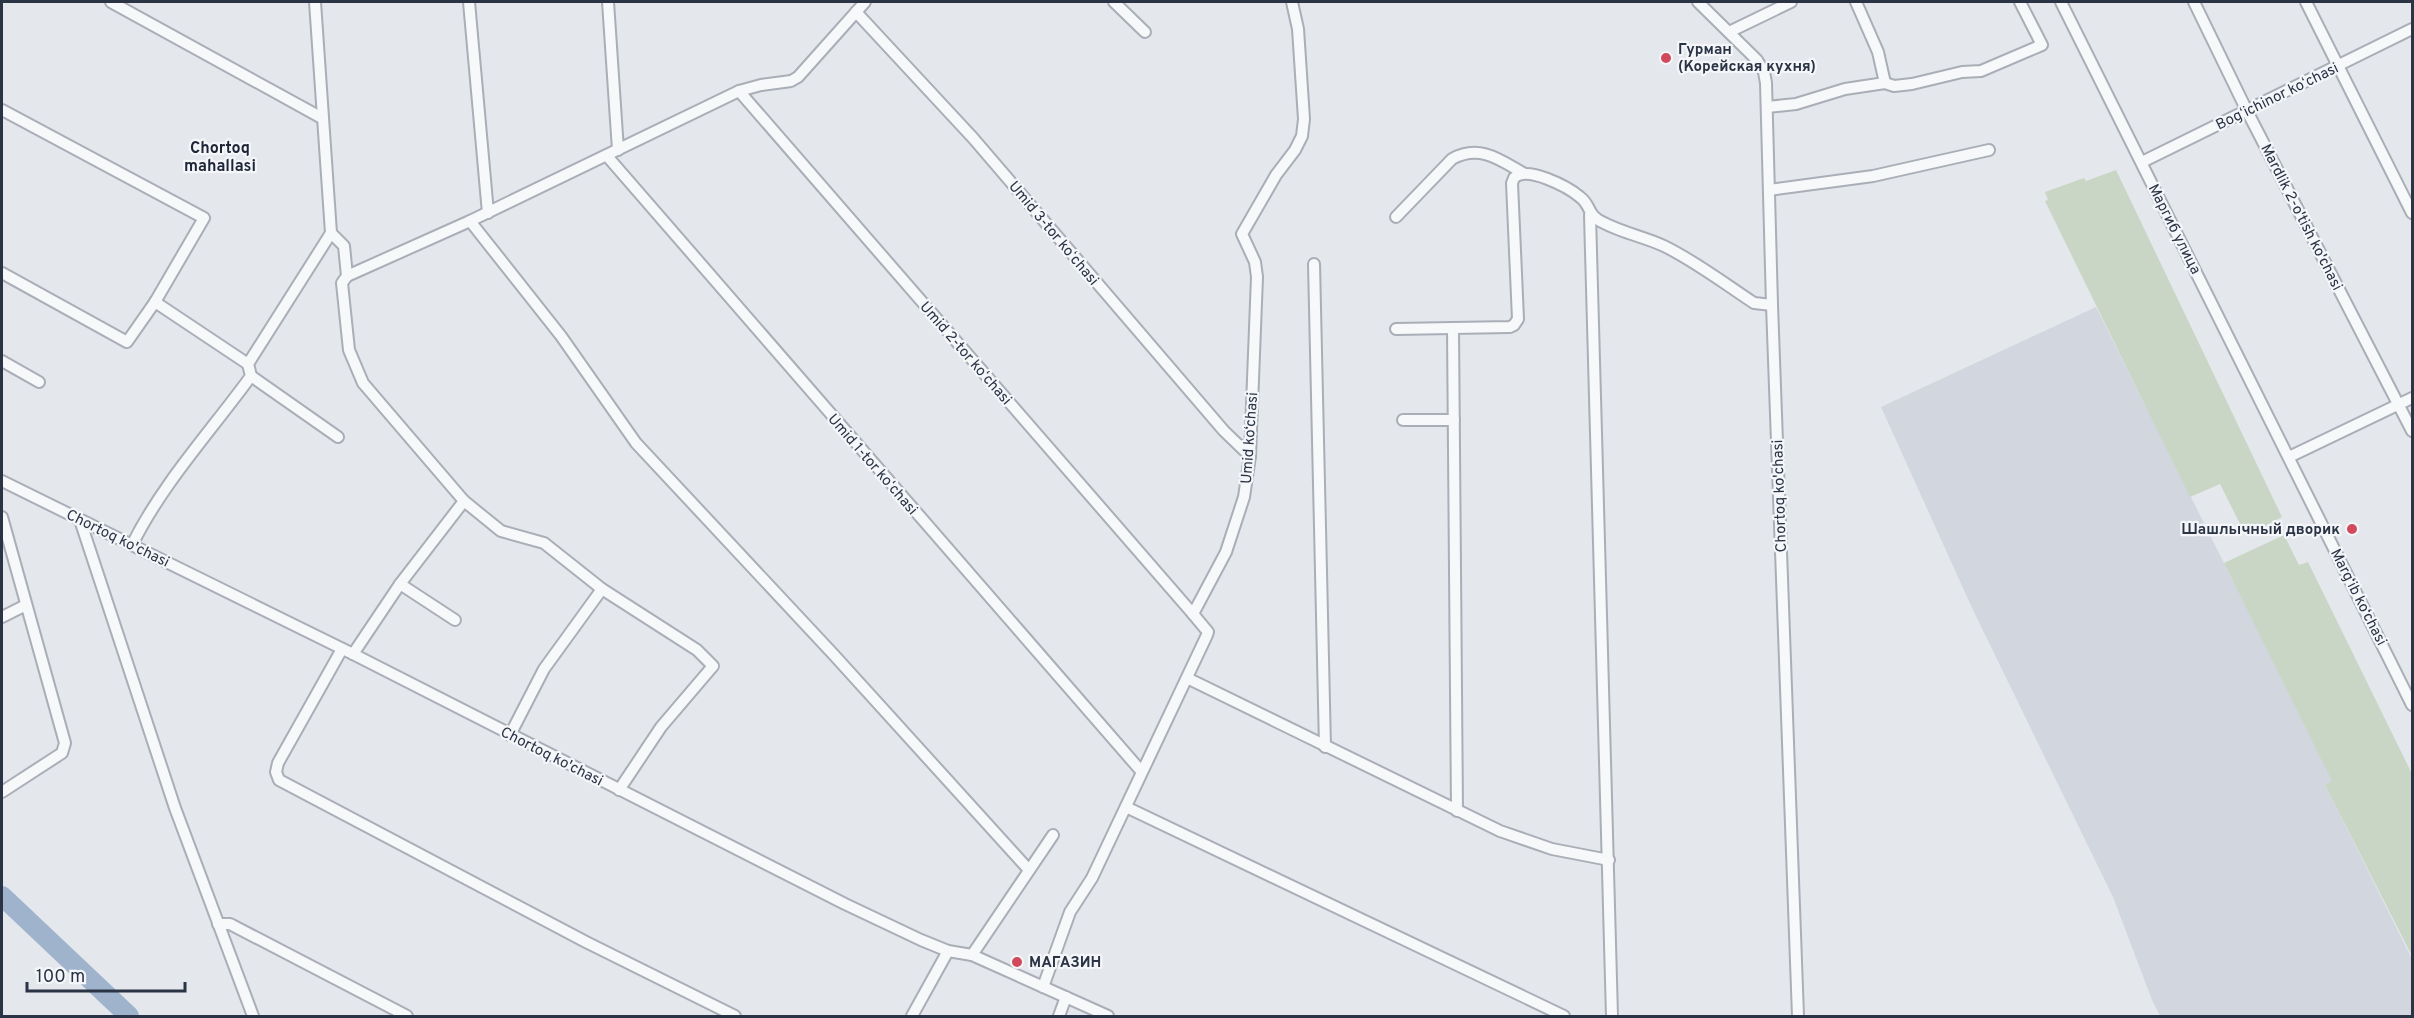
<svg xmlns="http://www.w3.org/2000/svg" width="2414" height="1018" viewBox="0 0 2414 1018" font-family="Overpass,sans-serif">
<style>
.built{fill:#d2d6de}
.green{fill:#c9d6c5}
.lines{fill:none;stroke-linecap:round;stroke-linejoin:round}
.river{stroke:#9fb4cc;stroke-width:20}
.minor-casing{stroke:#a9aeb7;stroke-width:14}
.minor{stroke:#f7f8fa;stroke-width:10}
.poi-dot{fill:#d1495b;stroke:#f4f6f9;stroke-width:2}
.labels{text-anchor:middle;stroke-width:4.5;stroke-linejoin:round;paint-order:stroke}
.poi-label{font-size:15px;font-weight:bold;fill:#2b3445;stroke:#f4f6f9;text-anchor:start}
.street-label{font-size:15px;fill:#2b3445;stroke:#f4f6f9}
.neighbourhood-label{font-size:16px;font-weight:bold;fill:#1d2536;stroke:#f4f6f9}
</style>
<rect width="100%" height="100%" fill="#e4e7ec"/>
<path class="built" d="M2096,307l237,474 -8,4 87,174v57h-252l-8,-16 -39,-103 -140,-287 -92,-203z"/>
<g class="green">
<path d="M2116,170l166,347 -36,19 -26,-52 -30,13 -145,-296 3,-1 -3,-8 39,-14 2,3z"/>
<path d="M2284,535l15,30 9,-3 104,212v182l-87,-171 7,-4 -108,-218z"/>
</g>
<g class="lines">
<path class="river" d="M2,896l127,120"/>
<g class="minor-casing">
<g id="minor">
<path d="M111,2l211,116"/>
<path d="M315,2l16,231 13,13 3,30 -5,7 7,67 14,33 101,118 37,30 43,12 58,46 95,61 16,16 -52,61 -42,63"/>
<path d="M469,2l19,211"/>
<path d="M608,2l10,148"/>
<path d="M1114,2l31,30"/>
<path d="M1698,2l59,58 7,12 2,11 6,222 26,711"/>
<path d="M1856,2l22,50 7,31"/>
<path d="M2061,2l351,703"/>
<path d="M2194,2l53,109 165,320"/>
<path d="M2306,2l106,211"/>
<path d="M856,12l117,126 251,293 26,25"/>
<path d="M1729,32l62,-30"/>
<path d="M739,91l454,523"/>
<path d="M1767,107l29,-3 49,-15 40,-6 9,3 18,-2 50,-12 19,-1 61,-26 -22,-43"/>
<path d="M2,110l202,108 -49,84 -28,40 -125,-69"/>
<path d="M607,156l534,615"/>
<path d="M2142,162l270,-133"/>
<path d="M1769,190l104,-14 116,-26"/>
<path d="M1590,215l22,801"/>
<path d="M1396,217l56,-58c27,-15 47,0 71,14"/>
<path d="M470,221l91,115 75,107 198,212 195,215"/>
<path d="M1314,264l11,483"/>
<path d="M347,276l123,-55 269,-130 22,-6 30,-4 7,-4 67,-75"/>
<path d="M155,302l93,62"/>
<path d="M1396,329l57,-1"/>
<path d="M2,361l37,21"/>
<path d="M251,376l87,61"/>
<path d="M1403,420h51"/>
<path d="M2289,457l123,-59"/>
<path d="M2,481l351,173 492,250 76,36 27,11 24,4 136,61"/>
<path d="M2,517l63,226 -3,10 -60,39"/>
<path d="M80,520l95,288 78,208"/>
<path d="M132,545c30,-61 79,-114 119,-169l-3,-12 83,-131"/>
<path d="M400,584l55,36"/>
<path d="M2,617l24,-12"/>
<path d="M342,649l-64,114 -2,9 3,8 307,162 149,74"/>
<path d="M353,654l47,-70 64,-83"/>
<path d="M1187,678l313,153 52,18 57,11"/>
<path d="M510,735l34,-66 58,-80"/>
<path d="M1126,807l438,209"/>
<path d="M1457,811l-4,-483 57,-1 4,-2 4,-6 -6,-136 2,-5c13,-13 54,9 66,19 12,9 6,18 24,26 19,10 41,14 60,23 31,15 61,38 90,57l18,2"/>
<path d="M218,924h12l177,92"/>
<path d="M972,955l81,-120"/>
<path d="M1043,987l27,-75 22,-34 115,-243 1,-3 -15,-18 33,-62 18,-55 6,-41 7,-179 -2,-15 -13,-28 34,-59 19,-25 7,-14 2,-17 -6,-90 -6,-27"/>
<path d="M912,1016l36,-65"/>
<path d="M1059,1016l7,-19"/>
</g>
</g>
<use href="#minor" class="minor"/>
</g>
<g class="poi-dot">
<circle cx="1666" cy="58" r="6"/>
<circle cx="2352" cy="529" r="6"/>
<circle cx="1017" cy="962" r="6"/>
</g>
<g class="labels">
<g class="poi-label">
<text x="1678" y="54">Гурман<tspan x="1678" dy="17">(Корейская кухня)</tspan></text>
<text x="2340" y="534" text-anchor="end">Шашлычный дворик</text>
<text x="1029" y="967">МАГАЗИН</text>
</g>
<g class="street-label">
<text transform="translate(2277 96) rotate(-26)" y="5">Bogʻichinor koʻchasi</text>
<text transform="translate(2302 217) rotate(63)" y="5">Mardlik 2-o'tish ko'chasi</text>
<text transform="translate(2175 229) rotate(63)" y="5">Маргиб улица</text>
<text transform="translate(1054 233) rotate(50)" y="5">Umid 3-tor koʻchasi</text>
<text transform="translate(966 353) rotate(49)" y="5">Umid 2-tor koʻchasi</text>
<text transform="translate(1249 438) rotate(-86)" y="5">Umid ko‘chasi</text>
<text transform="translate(873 464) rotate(49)" y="5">Umid 1-tor koʻchasi</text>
<text transform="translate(1779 496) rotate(-92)" y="5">Chortoq ko'chasi</text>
<text transform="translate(118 538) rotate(26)" y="5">Chortoq ko'chasi</text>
<text transform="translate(2359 597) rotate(63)" y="5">Marg‘ib ko‘chasi</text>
<text transform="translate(552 756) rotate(27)" y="5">Chortoq ko'chasi</text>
</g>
<g class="neighbourhood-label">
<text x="220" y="153">Chortoq<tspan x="220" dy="18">mahallasi</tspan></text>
</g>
</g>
<rect width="2414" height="1018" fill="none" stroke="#2b3445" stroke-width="6"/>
<path d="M27 982v9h158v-9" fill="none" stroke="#2b3445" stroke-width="3"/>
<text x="36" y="982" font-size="18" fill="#2b3445" stroke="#f4f6f9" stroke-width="4.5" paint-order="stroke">100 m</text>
</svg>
